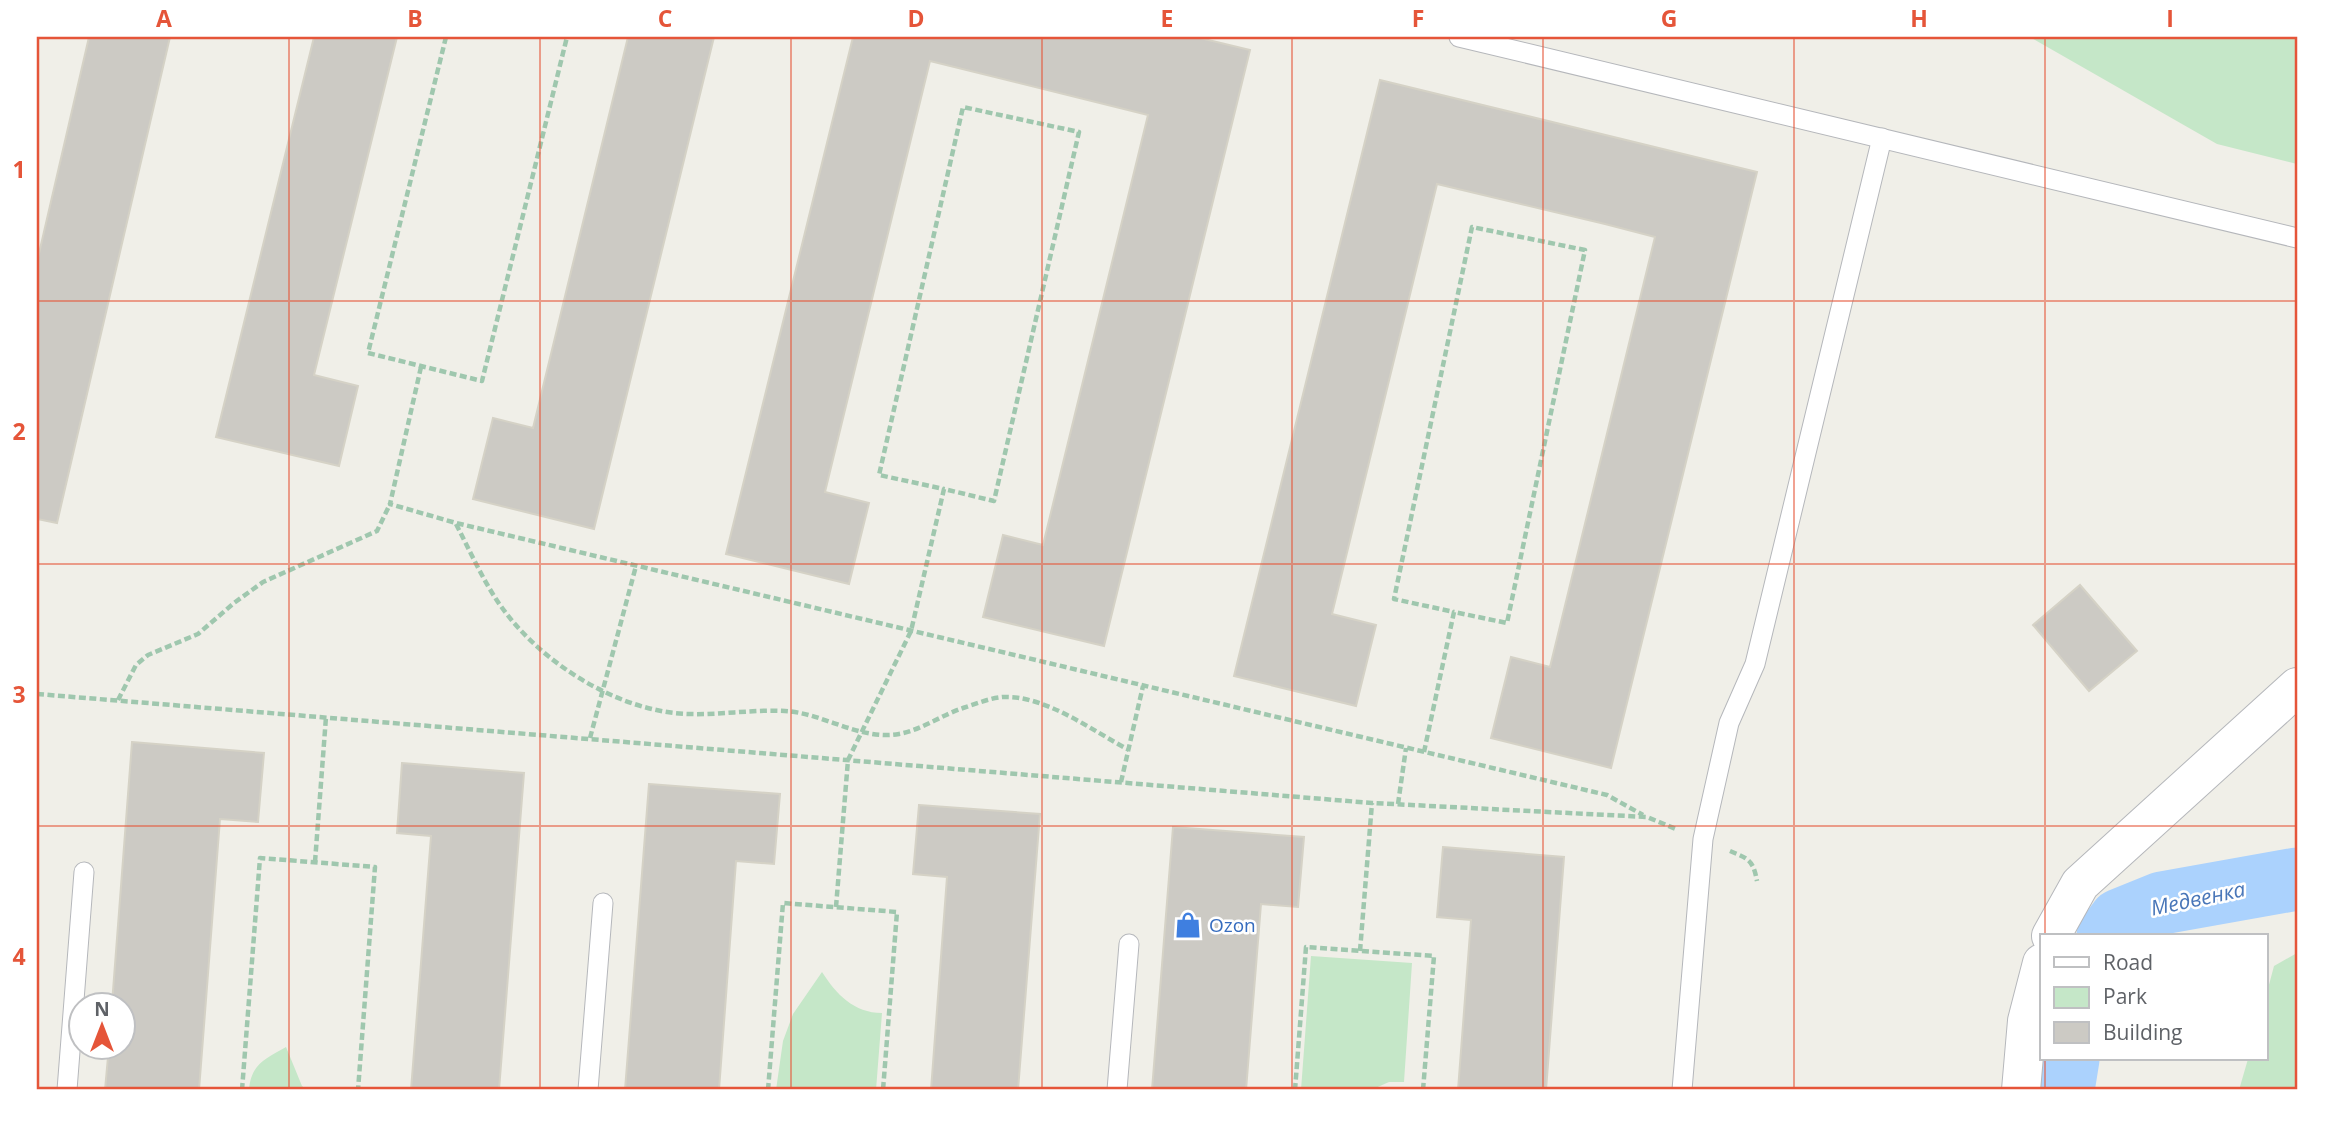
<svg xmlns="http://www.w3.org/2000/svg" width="2334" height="1127" viewBox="0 0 2334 1127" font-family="'Open Sans',sans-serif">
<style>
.green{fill:#c5e7c8}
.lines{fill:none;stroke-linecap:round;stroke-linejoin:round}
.river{stroke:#abd2fd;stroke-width:63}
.building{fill:#cccac4;stroke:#d5d2c6;stroke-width:2}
.service-casing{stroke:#b5b7bb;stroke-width:21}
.minor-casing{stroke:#b5b7bb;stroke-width:40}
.path{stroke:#9fc7ae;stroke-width:4.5;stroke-dasharray:7 3.5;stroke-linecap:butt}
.service{stroke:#fff;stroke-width:19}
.minor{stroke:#fff;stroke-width:38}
.grid{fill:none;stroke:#e55539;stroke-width:2;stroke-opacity:0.55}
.labels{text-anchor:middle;stroke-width:5;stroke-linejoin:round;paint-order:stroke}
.shop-label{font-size:19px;fill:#366cbe;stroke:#fff;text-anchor:start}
.water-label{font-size:21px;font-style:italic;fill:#4a77b9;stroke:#fff}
.neatline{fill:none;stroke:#e55539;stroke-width:2.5}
.grid-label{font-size:23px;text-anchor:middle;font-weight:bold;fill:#e55539}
</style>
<rect width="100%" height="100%" fill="#f0efe8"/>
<g class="green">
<path d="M2030,37h267v127l-80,-20z"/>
<path d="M2297,953v137h-58l9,-31h18v-63l8,-30z"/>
<path d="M1311,956l101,7 -8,119h-15l-18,8h-70z"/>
<path d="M822,972c14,22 32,41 60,41l-6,77h-100l7,-49 10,-27z"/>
<path d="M286,1047l16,39 5,4h-58c2,-26 16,-31 37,-43z"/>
</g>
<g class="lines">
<g class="river">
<path d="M2108,936l12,-16 42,-17 135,-24"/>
<path d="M2063,1090l5,-31"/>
</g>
</g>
<g class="building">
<path d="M89,37h81l-113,486 -20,-4v-257z"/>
<path d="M314,37h83l-83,338 44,11 -19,80 -123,-29z"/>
<path d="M628,37h86l-120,492 -121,-30 20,-81 40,10z"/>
<path d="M853,37h343l54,13 -146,596 -121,-29 20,-82 40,10 105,-430 -218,-54 -105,431 44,11 -20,81 -123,-30z"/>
<path d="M1380,80l377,92 -146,596 -120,-30 20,-81 39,10 105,-430 -50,-13 -168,-40 -105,430 44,11 -20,81 -122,-30z"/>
<path d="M2080,585l57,66 -48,40 -56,-66z"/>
<path d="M132,742l132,11 -6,69 -38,-3 -21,271h-94l4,-44h13v-42h-10z"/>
<path d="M402,763l122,10 -25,317h-88l20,-254 -34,-3z"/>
<path d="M649,784l131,10 -6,70 -38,-3 -17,229h-94z"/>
<path d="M919,805l121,9 -22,276h-87l16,-213 -34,-3z"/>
<path d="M1173,827l131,10 -6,70 -37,-3 -15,186h-94z"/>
<path d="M1443,847l121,10 -18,233h-88l13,-170 -34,-3z"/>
</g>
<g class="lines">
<g class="service-casing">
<g id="service">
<path d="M1459,37l838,201"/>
<path d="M67,1090l17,-218"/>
<path d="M588,1090l15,-187"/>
<path d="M1117,1090l12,-146"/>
<path d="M1682,1090l21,-251 26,-116 26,-59 127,-526"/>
</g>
</g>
<g class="minor-casing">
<g id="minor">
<path d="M2051,936l29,-52 217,-197"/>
<path d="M2021,1090l6,-69 15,-58"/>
</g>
</g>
<g class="path">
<path d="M446,37l-78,316 114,28 85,-344"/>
<path d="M421,367l-31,137 66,19 1151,272 36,20"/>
<path d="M456,524c13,25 25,52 40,75 37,57 110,106 178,114 37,4 74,-4 111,-2 38,2 76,30 114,23 22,-4 43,-19 64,-26 12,-4 27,-10 40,-11 42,-2 90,34 126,53"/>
<path d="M37,694l1335,109 275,14 29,12"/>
<path d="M118,700l18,-35 12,-10 50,-21 36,-31 29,-21 114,-51 13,-27"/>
<path d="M590,738l46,-172"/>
<path d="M1424,752l30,-140 53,11 78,-373 -113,-23 -78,372 60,13"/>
<path d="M1121,782l22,-96"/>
<path d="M1398,804l8,-56"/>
<path d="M1730,851c19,8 23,9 27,30"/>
<path d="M315,862l11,-145"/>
<path d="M836,907l12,-147 63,-129 33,-142 50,12 85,-369 -116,-25 -84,368 65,14"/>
<path d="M1360,951l12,-148"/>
<path d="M242,1090l18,-232 115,9 -17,223"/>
<path d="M768,1090l15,-187 114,9 -14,178"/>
<path d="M1295,1090l11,-143 128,9 -11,134"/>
</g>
<use href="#service" class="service"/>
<use href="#minor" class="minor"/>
</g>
<path class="grid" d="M289,37v1053M540,37v1053M791,37v1053M1042,37v1053M1292,37v1053M1543,37v1053M1794,37v1053M2045,37v899M37,301h2260M37,564h2260M37,826h2260M2045,1059v31"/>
<defs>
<g id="shop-bare" transform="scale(2.1)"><path d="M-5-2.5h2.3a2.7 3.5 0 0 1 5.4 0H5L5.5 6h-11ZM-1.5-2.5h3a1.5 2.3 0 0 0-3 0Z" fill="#3f7fe0" stroke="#fff" stroke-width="2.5" paint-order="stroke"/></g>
</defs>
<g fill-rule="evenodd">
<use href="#shop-bare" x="1188" y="925"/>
</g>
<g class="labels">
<g class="shop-label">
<text x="1209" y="932">Ozon</text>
</g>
<g class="water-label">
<text transform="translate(2198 899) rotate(-12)" y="7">Медвенка</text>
</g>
</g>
<rect width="2334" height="1127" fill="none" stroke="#ffffff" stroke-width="77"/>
<rect x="2040" y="934" width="228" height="126" fill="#ffffff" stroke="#bfc0c2" stroke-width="2"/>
<rect x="2054" y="957" width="35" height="10" fill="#ffffff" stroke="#bfc0c2" stroke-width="2"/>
<text x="2103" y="970" font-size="21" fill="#5f6267">Road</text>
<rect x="2054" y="987" width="35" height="21" fill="#c5e7c8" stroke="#bfc0c2" stroke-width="2"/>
<text x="2103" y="1004" font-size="21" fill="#5f6267">Park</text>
<rect x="2054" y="1022" width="35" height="21" fill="#cccac4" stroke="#bfc0c2" stroke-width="2"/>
<text x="2103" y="1040" font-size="21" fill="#5f6267">Building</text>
<g transform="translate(102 1026)"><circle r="33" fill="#ffffff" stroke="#bfc0c2" stroke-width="2"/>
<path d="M0-5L12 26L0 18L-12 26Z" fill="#e55539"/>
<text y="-10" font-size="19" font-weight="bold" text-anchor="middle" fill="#5f6267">N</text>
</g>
<rect x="38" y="38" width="2258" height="1050" class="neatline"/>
<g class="grid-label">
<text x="164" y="27">A</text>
<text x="415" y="27">B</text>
<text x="665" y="27">C</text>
<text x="916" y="27">D</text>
<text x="1167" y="27">E</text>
<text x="1418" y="27">F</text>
<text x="1669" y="27">G</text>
<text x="1919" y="27">H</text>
<text x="2170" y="27">I</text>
<text x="19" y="178">1</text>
<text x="19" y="440">2</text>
<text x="19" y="703">3</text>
<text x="19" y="965">4</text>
</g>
</svg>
